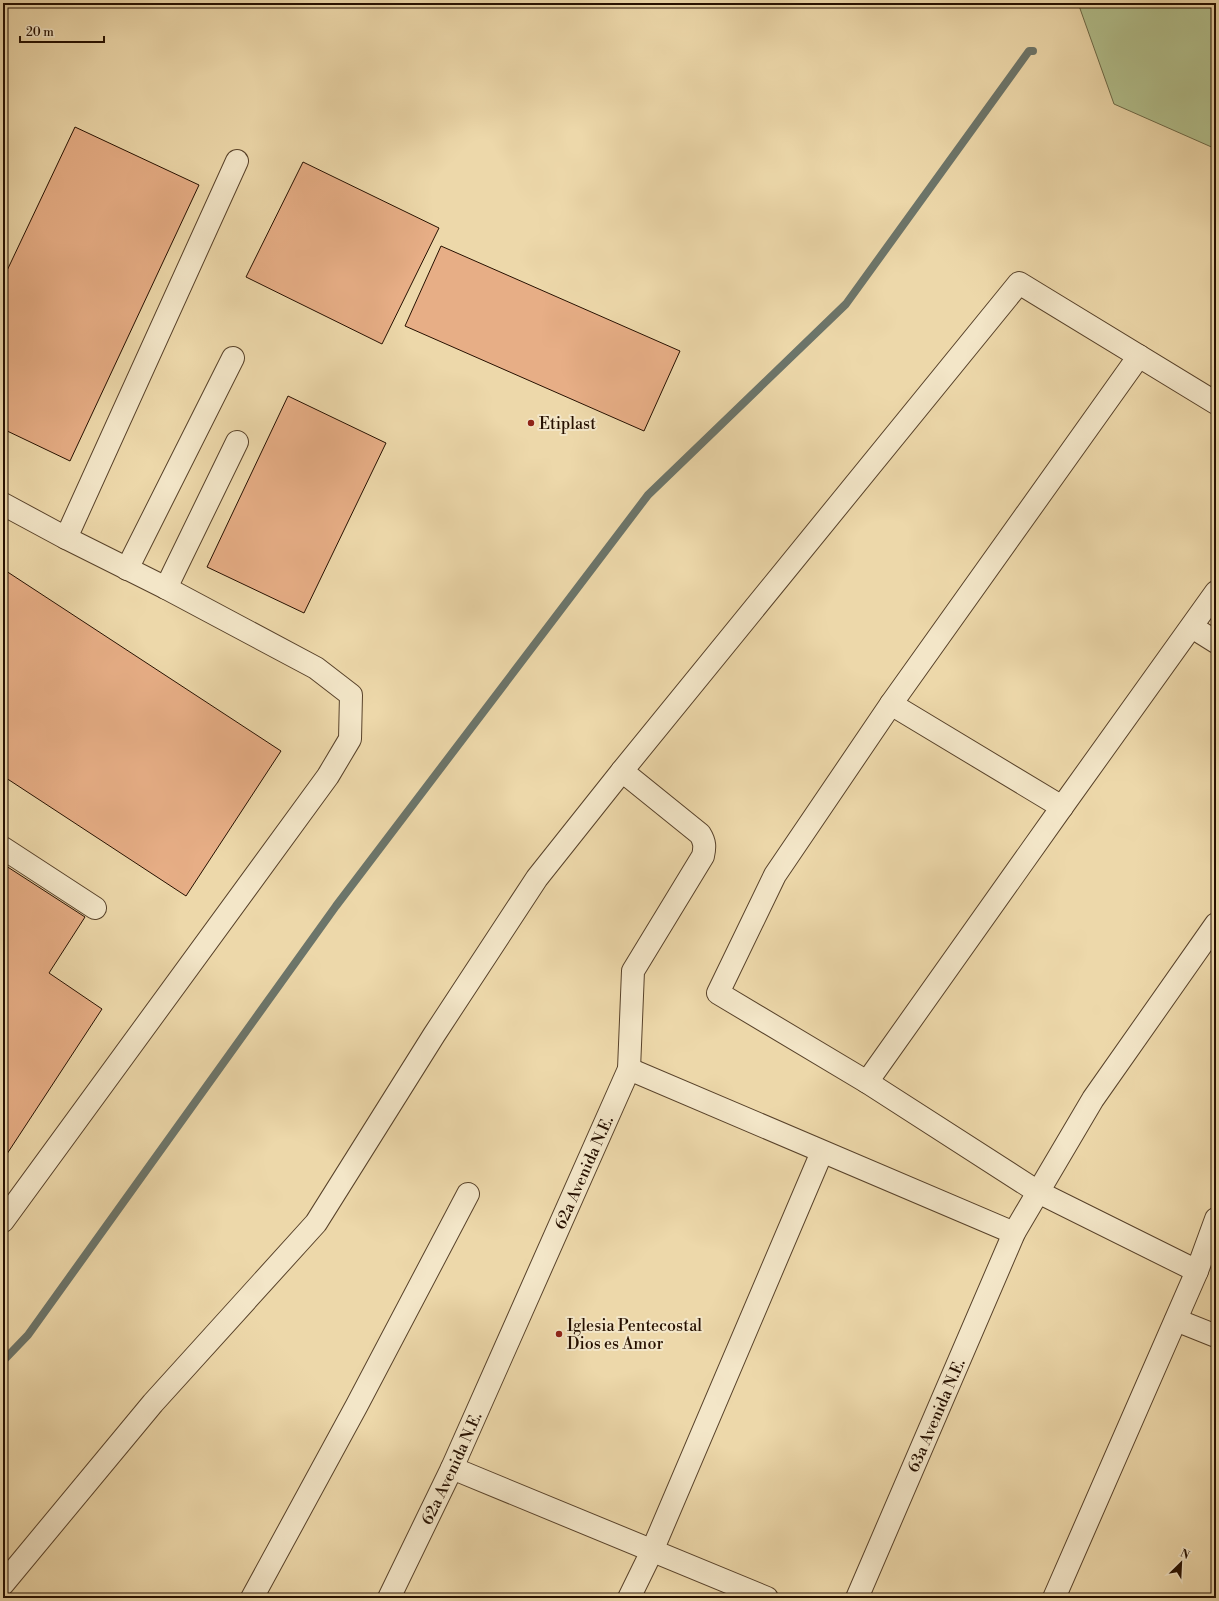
<svg xmlns="http://www.w3.org/2000/svg" width="1219" height="1601" viewBox="0 0 1219 1601" font-family="'Libre Bodoni',serif">
<style>
.green{fill:#b2c08d;stroke:#6c6846}
.lines{fill:none;stroke-linecap:round;stroke-linejoin:round}
.stream{stroke:#6c756a;stroke-width:8}
.building{fill:#e7ae86;stroke:#261000}
.minor-casing{stroke:#58422a;stroke-width:24}
.minor{stroke:#f3e6c8;stroke-width:22}
.poi-dot{fill:#8f2418;stroke:#f3e6c8;stroke-width:1.5}
.labels{text-anchor:middle;stroke-width:4;stroke-linejoin:round;paint-order:stroke}
.poi-label{font-size:16px;fill:#261000;stroke:#f3e6c8;text-anchor:start}
.street-label{font-size:16px;fill:#261000;stroke:#f3e6c8}
</style>
<rect width="100%" height="100%" fill="#edd8aa"/>
<filter id="stains"><feTurbulence type="fractalNoise" baseFrequency=".005" numOctaves="4"/><feColorMatrix values="0 0 0 0 .2 0 0 0 0 .09 0 0 0 0 .02 0 0 0 .5 -.17"/></filter>
<radialGradient id="worn" r=".72"><stop offset=".6" stop-color="#630" stop-opacity="0"/><stop offset="1" stop-color="#630" stop-opacity=".3"/></radialGradient>
<path class="green" d="M1078,3h138v146l-102,-45z"/>
<g class="lines">
<path class="stream" d="M3,1361l25,-26 308,-429 312,-411 198,-191 183,-253h4"/>
</g>
<g class="building">
<path d="M75,127l124,58 -129,276 -67,-32v-150z"/>
<path d="M303,162l136,66 -57,116 -136,-67z"/>
<path d="M441,246l239,105 -36,80 -239,-105z"/>
<path d="M288,396l98,47 -82,170 -97,-46z"/>
<path d="M3,569l278,182 -95,145 -183,-120z"/>
<path d="M3,864l82,53 -36,56 53,36 -99,151z"/>
</g>
<g class="lines">
<g class="minor-casing">
<g id="minor">
<path d="M1139,356l-248,348 -116,171 -57,118 149,89 171,110 159,79"/>
<path d="M3,504l63,34 100,50 150,80 35,27 -1,44 -22,37 -325,445"/>
<path d="M66,538l171,-377"/>
<path d="M127,569l106,-211"/>
<path d="M166,588l71,-146"/>
<path d="M1192,627l24,15"/>
<path d="M891,704l171,103"/>
<path d="M3,848l92,60"/>
<path d="M629,1069l385,164"/>
<path d="M867,1082l195,-275 154,-215"/>
<path d="M1176,1320l40,16"/>
<path d="M452,1468l315,130"/>
<path d="M3,1584l150,-181 163,-180 118,-188 103,-157 85,-107 397,-488 197,120"/>
<path d="M252,1598l105,-193 111,-211"/>
<path id="s1" d="M389,1598l63,-130 177,-399 4,-98 70,-115c2,-9 2,-14 -3,-22l-78,-63"/>
<path d="M629,1598l23,-47 170,-399"/>
<path id="s2" d="M857,1598l157,-365 79,-134 123,-175"/>
<path d="M1054,1598l143,-327 19,-52"/>
</g>
</g>
<use href="#minor" class="minor"/>
</g>
<g class="poi-dot">
<circle cx="531" cy="423" r="4"/>
<circle cx="559" cy="1334" r="4"/>
</g>
<g class="labels">
<g class="poi-label">
<text x="539" y="429">Etiplast</text>
<text x="567" y="1331">Iglesia Pentecostal<tspan x="567" dy="18">Dios es Amor</tspan></text>
</g>
<g class="street-label">
<text dy="6" stroke="none"><textPath href="#s1" startOffset="468">62a Avenida N.E.</textPath></text>
<text dy="6" stroke="none"><textPath href="#s2" startOffset="199">63a Avenida N.E.</textPath></text>
<text dy="6" stroke="none"><textPath href="#s1" startOffset="144">62a Avenida N.E.</textPath></text>
</g>
</g>
<rect width="1219" height="1601" fill="none" stroke="#edd8aa" stroke-width="16"/>
<rect x="4" y="4" width="1211" height="1593" fill="none" stroke="#261000" stroke-width="2"/>
<rect x="8" y="8" width="1203" height="1585" fill="none" stroke="#261000"/>
<g transform="translate(1181 1563) rotate(24)" stroke="#f3e6c8" stroke-width="3" paint-order="stroke">
<path d="M0-3L7 15L0 10L-7 15Z" fill="#261000"/>
<text y="-6" font-size="11" font-weight="bold" text-anchor="middle" fill="#261000">N</text>
</g>
<path d="M20 36v6h84v-6" fill="none" stroke="#261000" stroke-width="2"/>
<text x="26" y="36" font-size="12" fill="#261000" stroke="#f3e6c8" stroke-width="3" paint-order="stroke">20 m</text>
<rect width="100%" height="100%" filter="url(#stains)"/>
<rect width="100%" height="100%" fill="url(#worn)"/>
</svg>
